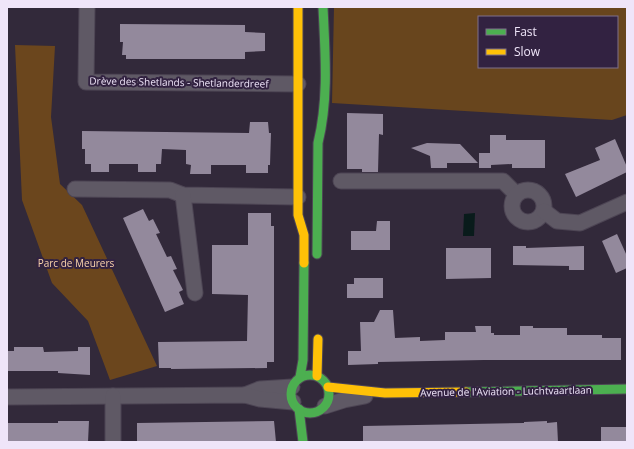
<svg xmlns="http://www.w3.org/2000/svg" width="634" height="449" viewBox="0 0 634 449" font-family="'Open Sans',sans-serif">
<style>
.green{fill:#68451d;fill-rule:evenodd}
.forest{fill:#6b461d}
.water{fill:#091b1b}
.building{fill:#93899c}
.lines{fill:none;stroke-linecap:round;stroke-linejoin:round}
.street-casing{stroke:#4d4554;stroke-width:17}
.fast-casing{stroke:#4d4554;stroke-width:11}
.slow-casing{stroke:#4d4554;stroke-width:11}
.street{stroke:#5f5965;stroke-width:15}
.fast{stroke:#4caf50;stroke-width:9}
.slow{stroke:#ffc107;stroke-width:9}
.labels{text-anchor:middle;stroke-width:4;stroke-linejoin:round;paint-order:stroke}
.street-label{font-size:10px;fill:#efe5f9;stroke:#322241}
.park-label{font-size:10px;fill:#fad3ab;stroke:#322241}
</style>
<rect width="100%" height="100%" fill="#32293a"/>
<path class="green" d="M334,7h293v108l-15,5 -280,-17zM479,17h138v50h-138z"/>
<path class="forest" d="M15,45l40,1 -4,71 9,67 22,21 75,161 -47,14 -22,-59 -36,-38 -30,-83z"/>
<path class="water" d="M475,213l-1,23h-11l1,-22z"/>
<g class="building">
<path d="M120,24l125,1v7l20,1v18l-20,1v7h-119v-4h-4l1,-13h-3z"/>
<path d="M347,113l36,1v21l-4,-1 -1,38h-16v-3h-15z"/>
<path d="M250,122h18l1,11h2l-1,32h-2v8h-22v-8h-35v9h-21l1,-9 -5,-1v-14l-24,-1 -1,15h-5v8h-18v-8h-29v8h-18v-8h-6v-15h-3v-18l167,2z"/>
<path d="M490,135h16v5h39v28h-33v-4l-21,1v3h-12v-15h11z"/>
<path d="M615,139l12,28v5l-51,25 -11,-23 35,-14 -5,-12z"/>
<path d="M427,143l33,1 18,19h-31v5h-16l-1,-12 -19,-8z"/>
<path d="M143,209l6,12 4,-2 7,14 -4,1 11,23 4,-1 6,13 -4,1 10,20 -4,2 5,12 -19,8 -42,-94z"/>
<path d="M248,213h23v13h3v136h-7v6l-96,1v-1h-12l-1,-26 89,-1 1,-46 -36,-1v-49h36z"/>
<path d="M377,221h13v29h-39v-19h25z"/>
<path d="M617,234l10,22v12l-11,5 -14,-32z"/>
<path d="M513,246h13v2l58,-2v24h-15v-4l-56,-1z"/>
<path d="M446,248h45v30l-45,1z"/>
<path d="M354,278h29v20h-36v-14h7z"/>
<path d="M380,310h13l2,28 25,-1v4l25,-1v-8h31l-1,-6h16v7h3v2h26v-9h13v2h34v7h35v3h19v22h-137l-106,2v2l-30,1v-14h13l-1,-29h14z"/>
<path d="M14,347h29l1,5 34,-1v-4h12v28l-32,-2v-2h-51v-20h7z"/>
<path d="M58,421h31l-1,21h-81v-19h51z"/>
<path d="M274,421l2,21h-139v-19z"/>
<path d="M547,421v2l10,-1 1,20h-195v-16l161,-3v-1z"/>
<rect x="601" y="427" width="26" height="15"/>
</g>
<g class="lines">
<g class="street-casing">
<g id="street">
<path d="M87,7l-1,75 212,2"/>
<path d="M341,181h162l13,13"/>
<path d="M75,189l95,1 13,5 115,2"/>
<circle cx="528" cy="206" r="16"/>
<path d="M183,195l12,98"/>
<path d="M544,211l13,10 23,2 47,-21"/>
<path d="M245,395l15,-6 32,-2"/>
<path d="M7,397l238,-2 15,4 33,3"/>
<path d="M325,406l19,-6 21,-4"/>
<path d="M113,442v-46"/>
</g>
</g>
<g class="fast-casing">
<g id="fast">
<path d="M317,254l1,-111c11,-45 7,-91 5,-136"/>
<circle cx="310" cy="394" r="19"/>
<path d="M300,377l3,-17 1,-97"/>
<path d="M466,392l161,-3"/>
<path d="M299,409l4,33"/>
</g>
</g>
<g class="slow-casing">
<g id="slow">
<path d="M298,7v208l6,20v28"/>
<path d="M317,376l1,-37"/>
<path d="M328,387l57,6 81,-1"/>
</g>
</g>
<use href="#street" class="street"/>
<use href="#fast" class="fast"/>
<use href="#slow" class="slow"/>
</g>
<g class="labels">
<g class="street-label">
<text transform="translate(179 82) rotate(1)" y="4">Drève des Shetlands - Shetlanderdreef</text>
<text transform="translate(506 391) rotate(-1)" y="4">Avenue de l'Aviation - Luchtvaartlaan</text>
</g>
<g class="park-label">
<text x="76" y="267">Parc de Meurers</text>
</g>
</g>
<rect width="634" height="449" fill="none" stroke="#efe5f9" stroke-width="16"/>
<rect x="478" y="16" width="140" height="52" fill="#322241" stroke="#7e708b"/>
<rect x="486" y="29" width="20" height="6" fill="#4caf50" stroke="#7e708b"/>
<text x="514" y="36" font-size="12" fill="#efe5f9">Fast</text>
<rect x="486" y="49" width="20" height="6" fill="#ffc107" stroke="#7e708b"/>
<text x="514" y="56" font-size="12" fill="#efe5f9">Slow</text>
</svg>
